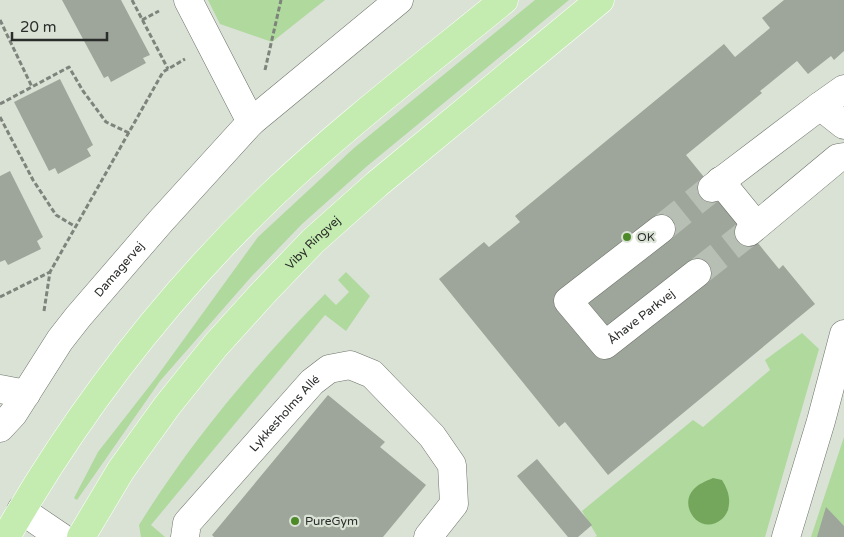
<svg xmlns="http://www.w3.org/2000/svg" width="844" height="537" viewBox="0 0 844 537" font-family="'Varela Round',sans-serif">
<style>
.green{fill:#afd99d}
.water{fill:#74a75c}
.building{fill:#9ea59a}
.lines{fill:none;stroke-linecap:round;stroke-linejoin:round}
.minor-tunnel{stroke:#b7beb3;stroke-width:28;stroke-dasharray:28 14;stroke-linecap:butt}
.minor-casing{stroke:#6d746a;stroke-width:29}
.major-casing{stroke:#fff;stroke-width:29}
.path{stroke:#7e847c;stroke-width:3;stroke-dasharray:5 2.5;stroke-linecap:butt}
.minor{stroke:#fff;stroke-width:28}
.major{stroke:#c4ecb0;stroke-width:28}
.poi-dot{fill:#4c8a29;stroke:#dae2d6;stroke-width:2}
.labels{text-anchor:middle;stroke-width:4.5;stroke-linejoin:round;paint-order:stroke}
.poi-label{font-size:12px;fill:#2a2d29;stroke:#dae2d6;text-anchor:start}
.street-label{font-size:12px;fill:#2a2d29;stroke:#dae2d6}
</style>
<rect width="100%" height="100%" fill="#dae2d6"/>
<g class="green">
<path d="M208,0h117l-53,42 -52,-18z"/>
<path d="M535,0h34l-203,167 -64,57 -51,53 -91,104 -83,119 -3,-2 24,-46 57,-73 103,-142 96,-89z"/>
<path d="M346,272l24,24 -24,35 -21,-16 -174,210 14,12h-24l-2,-12c52,-84 116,-160 186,-231l11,11 13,-13 -11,-12z"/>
<path d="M802,333l17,16 -54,188h-170l2,-1 -15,-25 111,-91 10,7 67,-57 -5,-10z"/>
<path d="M844,437v100h-33z"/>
</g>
<path class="water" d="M713,478l9,2c6,10 9,18 6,30 -2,4 -3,6 -6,9 -21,18 -44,-12 -29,-29 5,-6 13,-9 20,-12z"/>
<g class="building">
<path d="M62,0h59l29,55 -7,3 3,5 -35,19 -3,-6 -4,2z"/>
<path d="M784,0h60v51l-10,9 -3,-4 -23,18 -11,-13 -37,30 2,2 -76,62 93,114 4,-4 32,39 -207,171 -43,-53 -6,5 -120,-148 45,-37 5,5 31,-25 -5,-6 209,-172 11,13 35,-29 -8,-10z"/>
<path d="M60,79l33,66 -6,4 4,7 -33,18 -3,-6 -6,3 -35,-69z"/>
<path d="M10,171l33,66 -6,4 4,8 -33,16 -3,-5 -5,2v-86z"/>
<path d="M328,395l57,47 -5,5 46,38 -43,52h-169l-2,-2z"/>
<path d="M537,459l55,66 -14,12h-10l-51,-61z"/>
<path d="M826,507l18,19v11h-27z"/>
</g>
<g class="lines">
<g class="minor-tunnel">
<path d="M661,229l51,-41"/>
<path d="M697,273l52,-41"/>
</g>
<g class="minor-casing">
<g id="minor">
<path d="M188,0l63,122"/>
<path d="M844,89l-24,17 24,19"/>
<path d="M720,181l36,44"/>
<path d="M712,188l108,-82"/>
<path id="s1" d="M661,229l-93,72 37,44 92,-72"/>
<path d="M749,232l89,-74 6,-1"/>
<path d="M0,389l26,5"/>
<path id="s2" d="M0,428l13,-14 47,-74 18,-23 82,-95 91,-100 148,-122"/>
<path d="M21,510l40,27"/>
<path id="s3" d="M185,537l2,-14 125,-141 17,-13 21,-4 22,9 60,62 20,29 2,39 -26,33"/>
<path d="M786,537l35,-116 23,-87"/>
</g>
</g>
<g class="major-casing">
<g id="major">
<path d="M6,537c72,-126 163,-244 269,-345 72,-68 152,-129 229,-192"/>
<path id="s4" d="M81,537l40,-67 46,-64 49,-61 48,-53 49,-51 64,-57 223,-184"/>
</g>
</g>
<g class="path">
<path d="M132,0l36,69"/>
<path d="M0,20l32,67"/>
<path d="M142,20l17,-9"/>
<path d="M265,70l16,-70"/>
<path d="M0,104l69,-37 14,24 23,31 23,11"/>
<path d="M0,117l33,63 23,35 20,12"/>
<path d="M0,297l50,-25"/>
<path d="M44,311l6,-39 113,-200 22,-13"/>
</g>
<use href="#minor" class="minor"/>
<use href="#major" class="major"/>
</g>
<g class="poi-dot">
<circle cx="627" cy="237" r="5"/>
<circle cx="295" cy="521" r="5"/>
</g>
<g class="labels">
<g class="poi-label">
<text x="637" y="241">OK</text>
<text x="305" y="525">PureGym</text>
</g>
<g class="street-label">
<text dy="4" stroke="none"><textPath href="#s4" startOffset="376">Viby Ringvej</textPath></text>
<text dy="4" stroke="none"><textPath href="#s2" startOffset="199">Damagervej</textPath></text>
<text dy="4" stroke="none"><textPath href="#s1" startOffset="221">Åhave Parkvej</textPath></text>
<text dy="4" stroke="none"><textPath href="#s3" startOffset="161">Lykkesholms Allé</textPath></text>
</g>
</g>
<path d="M12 32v8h95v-8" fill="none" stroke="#2a2d29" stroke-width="2.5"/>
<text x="20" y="32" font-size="15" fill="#2a2d29" stroke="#dae2d6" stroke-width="4" paint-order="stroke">20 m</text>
</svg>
